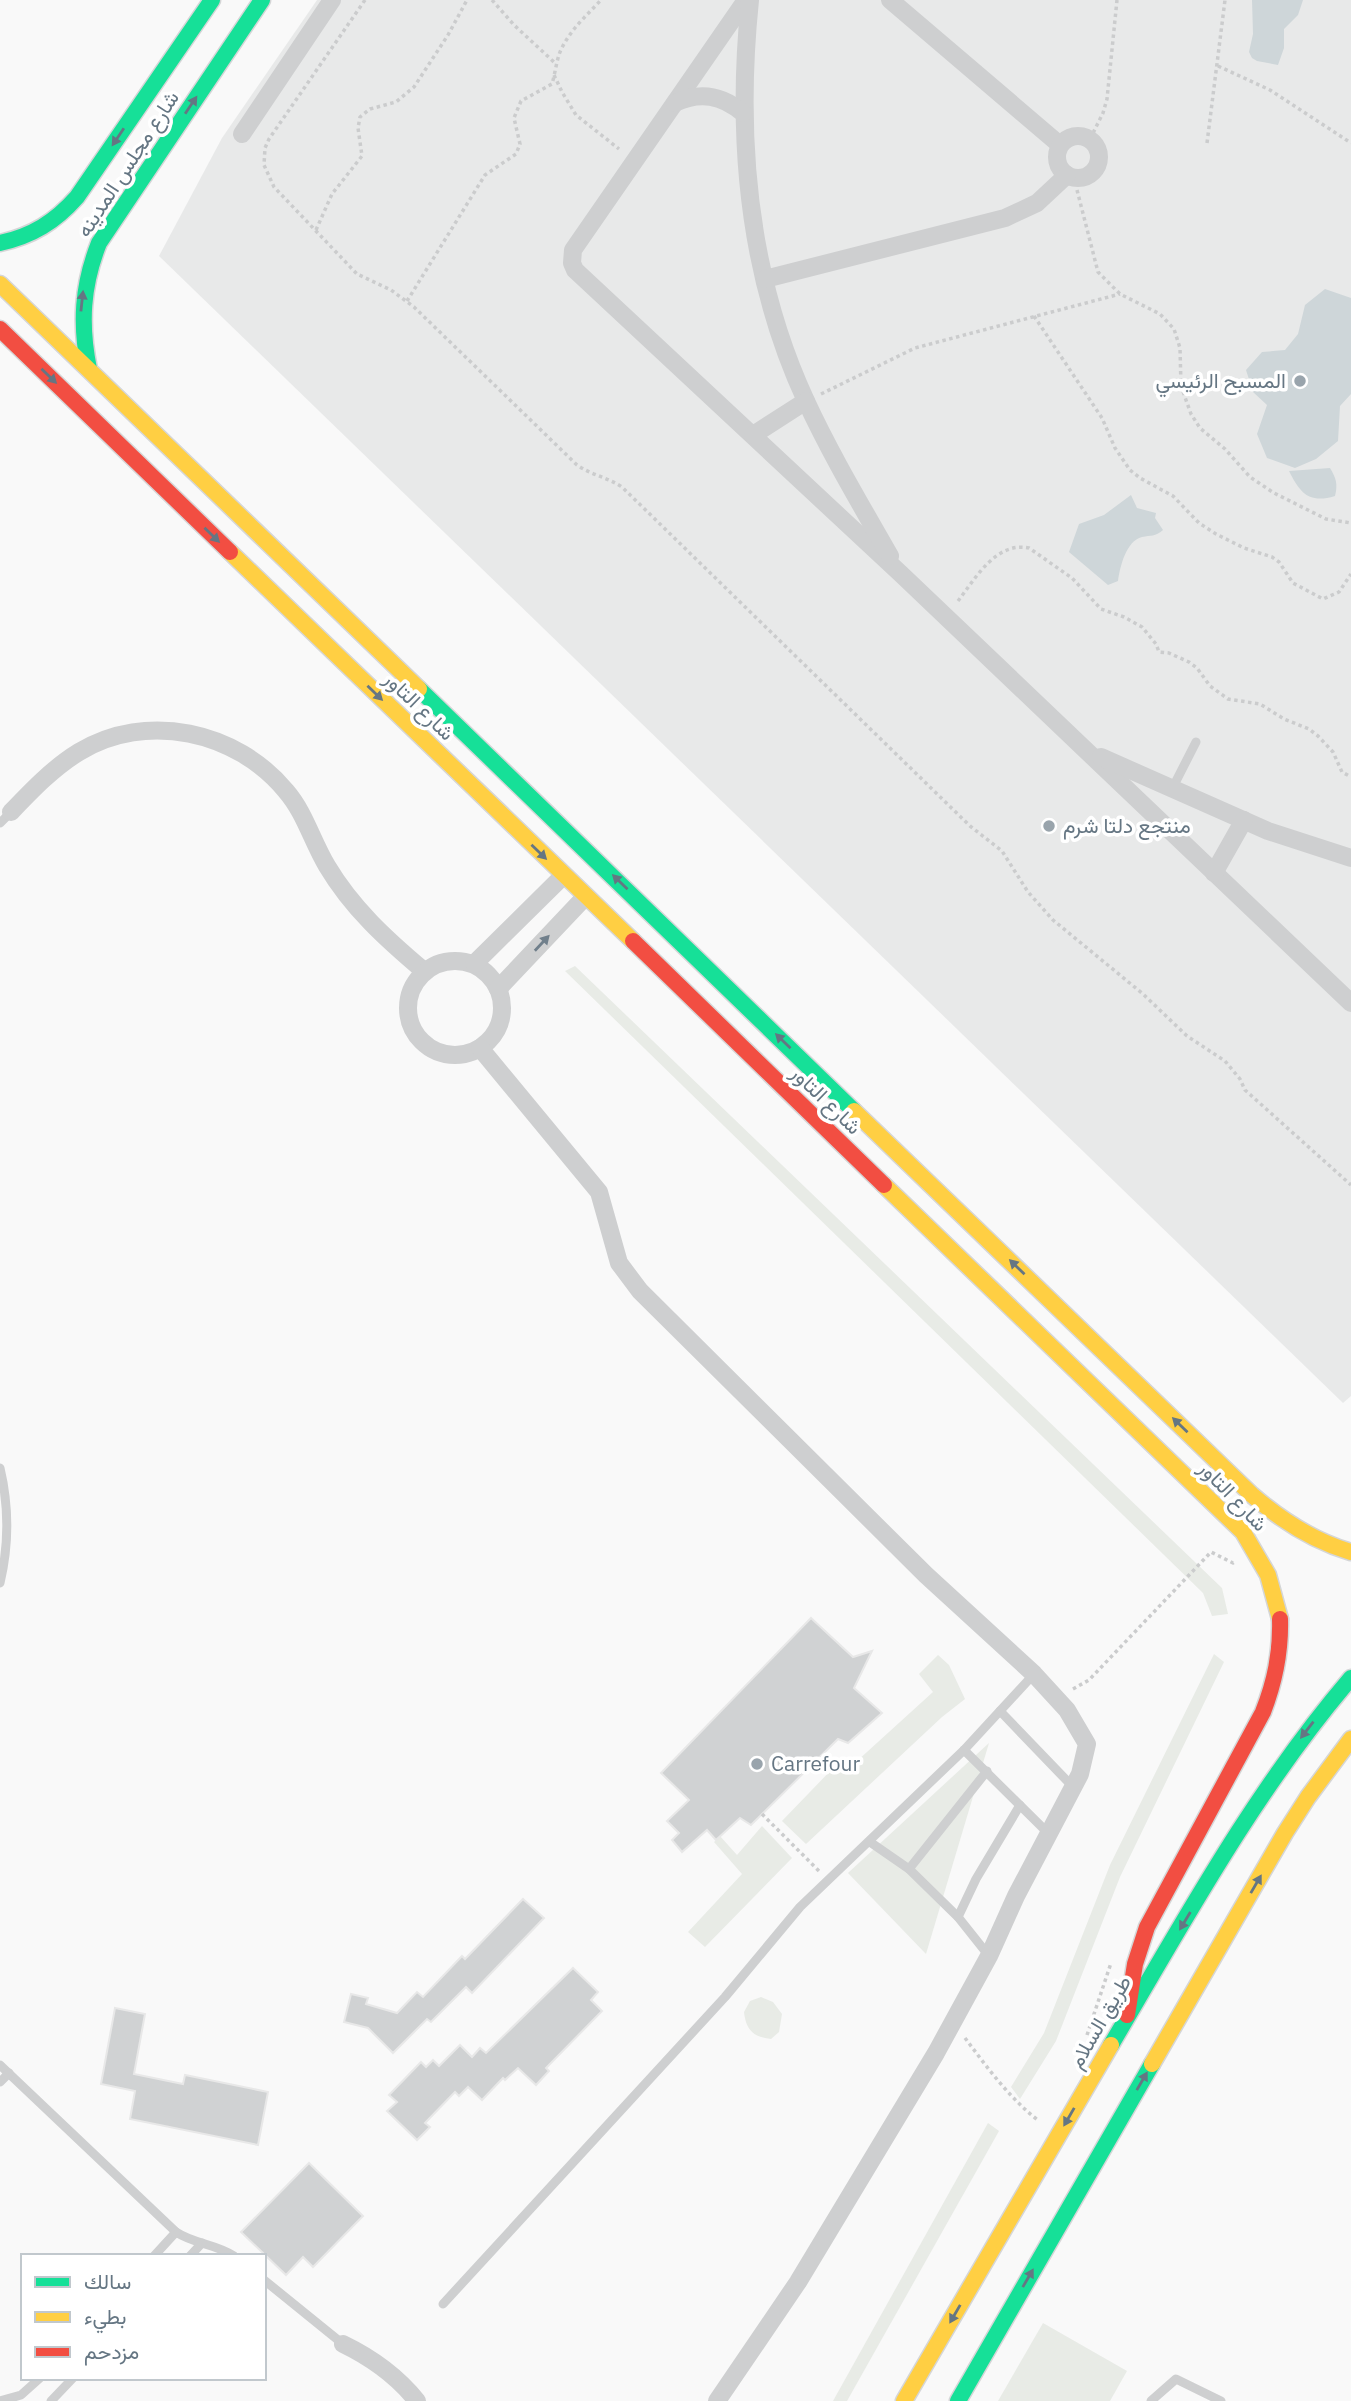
<svg xmlns="http://www.w3.org/2000/svg" width="1351" height="2401" viewBox="0 0 1351 2401" font-family="'IBM Plex Sans',Vazirmatn,sans-serif">
<style>
.built{fill:#e8e9e9}
.green{fill:#e8ebe6}
.water{fill:#ced6d9}
.building{fill:#d0d2d3;stroke:#e8e8e8;stroke-width:2}
.lines{fill:none;stroke-linecap:round;stroke-linejoin:round}
.fast-casing{stroke:#d5d6d7;stroke-width:19}
.slow-casing{stroke:#d5d6d7;stroke-width:19}
.jam-casing{stroke:#d5d6d7;stroke-width:19}
.path{stroke:#cbcccd;stroke-width:3.5;stroke-dasharray:3.5 3.5;stroke-linecap:butt}
.lane{stroke:#cecfd0;stroke-width:9}
.street{stroke:#cecfd0;stroke-width:18}
.fast{stroke:#16e098;stroke-width:16}
.slow{stroke:#ffcf43;stroke-width:16}
.jam{stroke:#f24e42;stroke-width:16}
.oneway{fill:#657683}
.oneway2{fill:#707f8b}
.poi-dot{fill:#99a4ac;stroke:#fff;stroke-width:2.5}
.labels{text-anchor:middle;stroke-width:7;stroke-linejoin:round;paint-order:stroke}
.street-label{font-size:21px;fill:#657683;stroke:#fff}
.poi-label{font-size:21px;fill:#657683;stroke:#fff;text-anchor:start}
</style>
<rect width="100%" height="100%" fill="#f9f9f9"/>
<path class="built" d="M317,0h1034v1396l-8,7 -1184,-1147 63,-118z"/>
<g class="green">
<path d="M575,966l647,622 6,26 -16,2 -9,-23 -638,-622z"/>
<path d="M1214,1654l10,8 -104,215 -64,164 -36,58 -9,-12 33,-54 66,-168z"/>
<path d="M938,1655l11,10 16,34 -23,18 -136,127 -24,-23 54,-56 9,7 88,-80 -14,-18z"/>
<path d="M989,1743l-63,211 -78,-81z"/>
<path d="M762,1826l30,32 -87,89 -17,-15 54,-58 -28,-32 6,-6 17,19z"/>
<path d="M761,1997l12,5 9,12 -3,18 -8,7c-18,-2 -25,-9 -27,-27l6,-11z"/>
<path d="M988,2123l11,8 -152,270h-14z"/>
<path d="M1043,2323l84,48 -17,30h-112z"/>
</g>
<g class="water">
<path d="M1252,0h51l-5,15 -14,14v19l-6,17 -21,-4 -5,-3 -3,-6 4,-18z"/>
<path d="M1325,289l26,9v96l-11,12 -2,35 -22,18 -21,9 -28,-10 -10,-24 10,-29 -14,-13 -7,-22 16,-18 23,-2 13,-16 7,-29z"/>
<path d="M1330,468c6,10 8,16 5,28 -26,8 -35,-3 -46,-25z"/>
<path d="M1131,495l6,13 19,5 -1,5 8,12c-8,7 -12,5 -21,7 -16,4 -22,30 -24,44l-10,4 -39,-33 10,-28 25,-9z"/>
</g>
<g class="building">
<path d="M811,1618l42,39 19,-6 -18,37 28,25 -34,30 -10,-4 -87,86 -11,-7 -24,22 -9,-10 -25,22 -10,-12 7,-7 -12,-12 22,-21 -28,-27z"/>
<path d="M523,1899l21,19 -72,75 -6,-6 -35,35 -4,-3 -34,34 -25,-25 -24,-6 7,-28 17,4 -2,6 31,9 20,-21 6,5 39,-41 3,3z"/>
<path d="M573,1968l25,24 -7,8 11,11 -56,57 3,3 -13,14 -18,-17 -13,12 -2,-2 -21,22 -14,-13 -9,9 -4,-4 -30,31 5,4 -13,13 -30,-29 10,-9 -8,-7 32,-33 5,5 7,-7 6,6 21,-21 12,12 8,-9 6,5z"/>
<path d="M115,2008l30,6 -11,60 49,10 2,-9 83,17 -10,53 -128,-26 5,-28 -34,-7z"/>
<path d="M309,2163l54,53 -50,51 -10,-10 -17,18 -45,-43z"/>
</g>
<g class="lines">
<g class="fast-casing">
<g id="fast">
<path d="M0,243c32,-7 55,-21 77,-46l135,-197"/>
<path d="M89,369c-9,-45 -7,-83 10,-126l163,-243"/>
<path d="M419,689l435,422"/>
<path d="M1111,2045c74,-126 145,-256 240,-367"/>
<path d="M958,2401l194,-337"/>
</g>
</g>
<g class="slow-casing">
<g id="slow">
<path d="M0,284l419,405"/>
<path d="M230,552l403,389"/>
<path d="M854,1111l398,384c30,26 61,46 99,57"/>
<path d="M884,1185l359,347 25,43 12,44"/>
<path d="M1152,2064l133,-231 23,-36 43,-58"/>
<path d="M904,2401l207,-356"/>
</g>
</g>
<g class="jam-casing">
<g id="jam">
<path d="M0,329l230,223"/>
<path d="M633,941l251,244"/>
<path d="M1127,2015l8,-51 12,-37 116,-215c12,-31 18,-59 17,-93"/>
</g>
</g>
<g class="path">
<path d="M365,0l-96,139 -4,9 -1,17 10,22 83,87 34,16 23,17 163,158c14,10 30,12 45,22l348,339 32,25 26,41 25,28 90,74 44,42 38,25 15,18 5,11 106,95"/>
<path d="M492,0l22,25 41,38"/>
<path d="M1218,66l52,24 81,53"/>
<path d="M554,75l8,17 14,23 43,34"/>
<path d="M1090,139l13,-26 4,-14 10,-99"/>
<path d="M1207,143l18,-143"/>
<path d="M1077,190l21,82 22,22 40,20 14,15 6,19 1,38 10,28 9,14 25,21 25,28 24,16 52,26 25,4"/>
<path d="M316,230l16,-36 30,-38 -4,-28 2,-11 10,-8 26,-7 18,-15 34,-52 19,-35"/>
<path d="M407,301l78,-126 31,-21 4,-10 -6,-26 7,-17 31,-17c3,-10 4,-21 8,-32 9,-21 26,-36 41,-52"/>
<path d="M1034,316l68,102 13,30 15,22 10,8 33,18 26,27 17,11 28,14 28,9 7,5 14,21 30,16 16,-7 12,-18"/>
<path d="M821,394l94,-46 205,-54"/>
<path d="M958,601c17,-22 38,-60 71,-53l43,30 29,31 23,8 18,10 14,17 3,8 10,1 20,9 8,6 13,18 18,13 32,5 24,15 25,10 9,7 15,16 9,20 9,5"/>
<path d="M1073,1689l16,-9 122,-128 22,11 3,-2"/>
<path d="M762,1814l57,57"/>
<path d="M1087,2035l24,-72"/>
<path d="M965,2038c22,29 44,60 74,83"/>
</g>
<g class="lane">
<path d="M1172,789l24,-47"/>
<path d="M0,823l11,-11"/>
<path d="M0,1468c9,38 9,77 0,115"/>
<path d="M1000,1711l73,76"/>
<path d="M964,1750l85,84"/>
<path d="M870,1842l39,27 49,48 31,39"/>
<path d="M909,1869l78,-98"/>
<path d="M958,1917l18,-38 44,-74"/>
<path d="M0,2065l176,167c18,12 40,12 58,24"/>
<path d="M0,2082l9,-9"/>
<path d="M154,2256l22,-24"/>
<path d="M190,2256l12,-13"/>
<path d="M264,2280l79,64"/>
<path d="M443,2304l282,-307 75,-90 164,-157 70,-76"/>
<path d="M0,2401l21,-6 19,-17"/>
<path d="M51,2401l22,-23"/>
<path d="M1151,2401l25,-22 45,22"/>
</g>
<g class="street">
<path d="M746,0l-173,250 -1,13 3,7 326,304 450,429"/>
<path d="M750,0c-14,136 -2,276 56,401 25,54 55,104 84,155"/>
<path d="M890,0l170,145"/>
<path d="M675,103c25,-12 47,-8 68,10"/>
<path d="M242,134l90,-134"/>
<circle cx="1078" cy="157" r="21"/>
<path d="M765,279l240,-61 32,-15 30,-28"/>
<path d="M753,435l53,-34"/>
<path d="M1101,757l167,74 83,27"/>
<path d="M11,812c21,-22 42,-44 68,-60 67,-41 158,-21 207,39 19,22 26,50 41,75 25,42 59,73 97,105"/>
<path d="M1214,873l30,-53"/>
<circle cx="455" cy="1008" r="47"/>
<path d="M474,964l89,-88"/>
<path d="M498,989l87,-92"/>
<path d="M480,1048l119,144 20,71 21,28 286,284 108,99 33,36 20,34 -7,30 -64,122 -27,60 -53,97 -138,229 -81,119"/>
<path d="M343,2344c29,14 54,32 74,57"/>
</g>
<use href="#fast" class="fast"/>
<use href="#slow" class="slow"/>
<use href="#jam" class="jam"/>
</g>
<defs><path id="oneway-solid" d="M-6-.8H1V-3.2L6.5 0L1 3.2V.8H-6Z" transform="scale(1.75)"/></defs>
<g class="oneway">
<use href="#oneway-solid" transform="translate(191 105) rotate(-56)"/>
<use href="#oneway-solid" transform="translate(118 137) rotate(124)"/>
<use href="#oneway-solid" transform="translate(82 301) rotate(-84)"/>
<use href="#oneway-solid" transform="translate(49 376) rotate(44)"/>
<use href="#oneway-solid" transform="translate(212 535) rotate(44)"/>
<use href="#oneway-solid" transform="translate(375 693) rotate(44)"/>
<use href="#oneway-solid" transform="translate(539 852) rotate(44)"/>
<use href="#oneway-solid" transform="translate(620 882) rotate(-136)"/>
<use href="#oneway-solid" transform="translate(783 1041) rotate(-136)"/>
<use href="#oneway-solid" transform="translate(1017 1267) rotate(-136)"/>
<use href="#oneway-solid" transform="translate(1180 1425) rotate(-136)"/>
<use href="#oneway-solid" transform="translate(1307 1730) rotate(128)"/>
<use href="#oneway-solid" transform="translate(1256 1884) rotate(-60)"/>
<use href="#oneway-solid" transform="translate(1185 1921) rotate(121)"/>
<use href="#oneway-solid" transform="translate(1142 2081) rotate(-60)"/>
<use href="#oneway-solid" transform="translate(1069 2117) rotate(120)"/>
<use href="#oneway-solid" transform="translate(1028 2278) rotate(-60)"/>
<use href="#oneway-solid" transform="translate(955 2314) rotate(120)"/>
</g>
<use class="oneway2" href="#oneway-solid" transform="translate(542 943) rotate(-47)"/>
<g class="poi-dot">
<circle cx="1300" cy="381" r="7"/>
<circle cx="1049" cy="826" r="7"/>
<circle cx="757" cy="1764" r="7"/>
</g>
<g class="labels">
<g class="street-label">
<text transform="translate(128 164) rotate(-57)" y="7">شارع مجلس المدينه</text>
<text transform="translate(419 706) rotate(44)" y="7">شارع التاور</text>
<text transform="translate(826 1100) rotate(44)" y="7">شارع التاور</text>
<text transform="translate(1233 1496) rotate(46)" y="7">شارع التاور</text>
<text transform="translate(1100 2022) rotate(-60)" y="7">طريق السلام</text>
</g>
<g class="poi-label">
<text x="1286" y="388" text-anchor="end">المسبح الرئيسي</text>
<text x="1063" y="833">منتجع دلتا شرم</text>
<text x="771" y="1771">Carrefour</text>
</g>
</g>
<rect x="21" y="2254" width="245" height="126" fill="#ffffff" stroke="#c1c8cd" stroke-width="2"/>
<rect x="35" y="2277" width="35" height="10" fill="#16e098" stroke="#c1c8cd" stroke-width="2"/>
<text x="84" y="2289" font-size="21" fill="#657683">سالك</text>
<rect x="35" y="2312" width="35" height="10" fill="#ffcf43" stroke="#c1c8cd" stroke-width="2"/>
<text x="84" y="2324" font-size="21" fill="#657683">بطيء</text>
<rect x="35" y="2347" width="35" height="10" fill="#f24e42" stroke="#c1c8cd" stroke-width="2"/>
<text x="84" y="2359" font-size="21" fill="#657683">مزدحم</text>
</svg>
